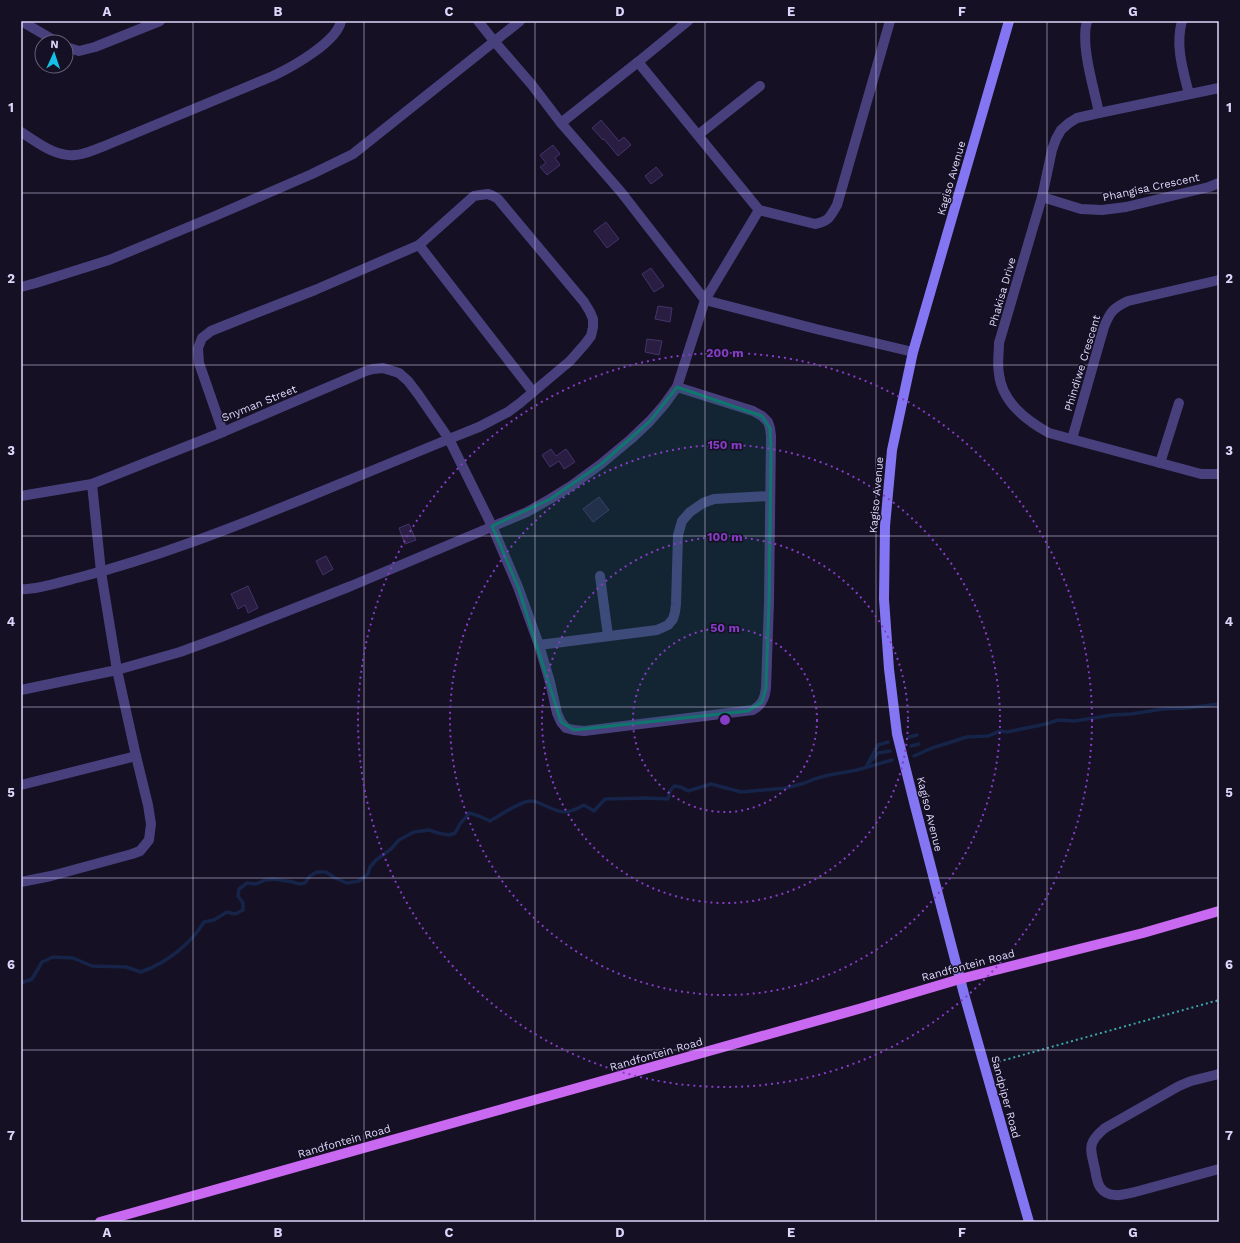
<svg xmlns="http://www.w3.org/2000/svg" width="1240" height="1243" viewBox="0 0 1240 1243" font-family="'Work Sans',sans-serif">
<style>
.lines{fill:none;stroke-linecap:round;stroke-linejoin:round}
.stream{stroke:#152448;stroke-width:3.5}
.building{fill:#291e42;stroke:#43336b}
.path{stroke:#3ba7aa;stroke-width:2;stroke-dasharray:2 3;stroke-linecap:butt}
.street{stroke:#48407d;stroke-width:10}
.secondary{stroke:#8476f2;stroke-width:10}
.primary{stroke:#c968f0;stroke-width:10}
.marked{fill:#0f766e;fill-opacity:0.2;stroke:#0f766e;stroke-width:3;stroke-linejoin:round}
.grid{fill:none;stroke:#ddd6fb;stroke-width:1;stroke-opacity:0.55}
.ring{fill:none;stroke:#853dc5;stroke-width:2;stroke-dasharray:2 4}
.labels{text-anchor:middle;stroke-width:3;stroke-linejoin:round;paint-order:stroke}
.street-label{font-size:11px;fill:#ddd6fb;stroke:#151023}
.centre{fill:#853dc5;stroke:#151023;stroke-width:2}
.ring-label{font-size:12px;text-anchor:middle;font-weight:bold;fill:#853dc5;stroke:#151023;stroke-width:3;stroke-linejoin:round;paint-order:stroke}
.neatline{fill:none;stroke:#ddd6fb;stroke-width:1.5}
.grid-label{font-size:13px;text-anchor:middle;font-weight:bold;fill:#ddd6fb}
</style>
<rect width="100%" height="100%" fill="#151023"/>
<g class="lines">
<g class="stream">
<path d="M909,737l8,-2"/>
<path d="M911,746l8,-2"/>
<path d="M914,756l18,-8 35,-11 21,-1 12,-5 7,1 39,-8 12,-4 17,1 37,-6 19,-1 32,-5 24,-1 32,-4"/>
<path d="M869,763l9,-10 12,-2"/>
<path d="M866,767l12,-22 10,-3"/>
<path d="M21,983l11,-4 10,-17 11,-5 20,1 19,8 34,1 15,5c25,-9 49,-27 63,-50l10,-2 13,-8 8,2 8,-4v-7l-5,-7 1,-7 8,-6 9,1 9,-4 9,-1 19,3 6,2 6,-1 5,-7 7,-4h9l9,6 12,5 12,-2 9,-7 2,-7 6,-7 15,-11 8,-9 15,-8 15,-2 9,3 11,2 6,-2 5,-9 9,-11 10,3 11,5c11,-6 30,-20 41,-20 5,0 11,3 15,5 16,8 22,8 38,-1l10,6 11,-12 42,-1 21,1 2,-8 4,-5 7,1 7,4 23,-7 30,8 45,-4 19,-5 9,-4 15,-4 28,-5 35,-10"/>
</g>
</g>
<g class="building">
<path d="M601,120l18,21 5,-4 7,8 -13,11 -14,-17 -1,1 -11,-12z"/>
<path d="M553,145l7,9 -5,4 5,7 -13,10 -7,-8 6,-4 -6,-8z"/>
<path d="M656,167l7,8 -12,9 -6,-8z"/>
<path d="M606,222l13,17 -12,9 -13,-17z"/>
<path d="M651,268l13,18 -10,6 -12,-18z"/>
<path d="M658,306l14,2 -2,14 -15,-3z"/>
<path d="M647,339l15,2 -3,14 -14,-3z"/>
<path d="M551,449l5,7 10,-7 9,13 -11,7 -5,-8 -9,6 -8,-12z"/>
<path d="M599,497l10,13 -16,12 -10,-13z"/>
<path d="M409,524l7,16 -11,4 -6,-16z"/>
<path d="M326,556l7,13 -10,6 -7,-14z"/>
<path d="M248,586l10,22 -10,5 -3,-8 -7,4 -7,-15z"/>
</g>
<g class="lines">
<path class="path" d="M994,1063l225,-63"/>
<g class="street">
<path d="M21,21l36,21"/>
<path d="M478,21l16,20 38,44 29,38 60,69 84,108 111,29 97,23"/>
<path d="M688,21l-50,41 121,148 56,14c14,-3 15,-7 22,-19l53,-184"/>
<path d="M1087,21c-7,24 7,67 12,92"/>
<path d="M1182,21c-7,25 1,49 7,73"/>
<path d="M66,47l13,4 16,-4 65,-26"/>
<path d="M1219,88l-120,25 -22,5 -8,5 -8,7 -5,9 -4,11 -10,47 -43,146c0,10 -2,21 0,31 3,28 27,46 50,59l152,41h18"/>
<path d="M561,123l77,-61"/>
<path d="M21,132c16,10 34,25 54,23 9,0 18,-5 27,-8l171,-71c19,-9 64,-34 68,-55"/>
<path d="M698,135l62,-49"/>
<path d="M1042,197l39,12 21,1 24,-3 83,-20 10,-4"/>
<path d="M419,245l114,147"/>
<path d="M21,287l15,-4 73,-23 106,-44 97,-42 41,-20 167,-133"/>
<path d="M1072,439l32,-112c6,-15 9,-19 24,-26l91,-21"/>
<path d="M1160,463l19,-60"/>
<path d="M92,484l131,-52"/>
<path d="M21,496l71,-12 9,88 16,98 19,86 12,49 3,19 -2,16 -9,11 -8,3 -81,22 -30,6"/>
<path d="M600,576l8,60"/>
<path d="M21,589c11,2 44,-8 56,-11 78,-20 152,-49 226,-79 49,-20 97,-40 146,-60l30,-12 29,-15 12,-9 50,-42 15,-17 6,-8 2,-9v-8l-3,-7 -6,-10 -86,-103 -5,-3 -5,-2 -8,1 -6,1 -55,49 -104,45 -64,25 -40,16 -9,7 -4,10 1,15 24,69 143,-61 7,-2 10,-1 16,5 9,8 10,13 31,45 43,87 26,61 21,58 11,37 7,31 4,9 5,6 8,2 10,1 169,-21c9,-5 12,-12 13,-22l3,-86 2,-166 -1,-8 -2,-6 -6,-6 -9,-5 -76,-24"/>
<path d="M539,645l118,-15 11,-5 5,-6 2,-7 1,-8 2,-69 4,-14 8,-9 13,-9 11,-4 56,-3"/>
<path d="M21,690l96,-20 63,-18 41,-15 130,-51 176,-74 23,-13 21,-13 30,-22 30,-25 19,-18 14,-16 13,-18 28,-87 54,-90"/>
<path d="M21,785l115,-29"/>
<path d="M1219,1074l-28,7 -12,5 -74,42c-18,15 -15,20 -10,41 1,6 2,14 5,18 8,12 23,8 35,5l84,-23"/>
</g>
<path class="secondary" d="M1009,21l-96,331 -21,98 -7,76 -1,73 5,70 8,65 18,72 49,188 65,228"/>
<path class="primary" d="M100,1222l762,-214 98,-29 183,-46 76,-22"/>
</g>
<path class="marked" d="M677,387l85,29 8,12 1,25 -2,149 -3,86 -4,14 -14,9 -174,19 -13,-8 -43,-135 -26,-61 58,-27 51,-35 49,-43z"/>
<path class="grid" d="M193,21v1201M364,21v1201M535,21v1201M705,21v1201M876,21v1201M1047,21v1201M21,193h1198M21,365h1198M21,536h1198M21,707h1198M21,878h1198M21,1050h1198"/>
<g class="ring">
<circle cx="725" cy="720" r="92"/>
<circle cx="725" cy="720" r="183"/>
<circle cx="725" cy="720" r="275"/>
<circle cx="725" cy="720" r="367"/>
</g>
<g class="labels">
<g class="street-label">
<text transform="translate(951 178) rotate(-74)" y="4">Kagiso Avenue</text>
<text transform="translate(1151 187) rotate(-12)" y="4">Phangisa Crescent</text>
<text transform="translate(1002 292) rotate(-74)" y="4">Phakisa Drive</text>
<text transform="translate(1082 363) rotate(-73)" y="4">Phindiwe Crescent</text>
<text transform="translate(259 403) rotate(-22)" y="4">Snyman Street</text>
<text transform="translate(876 495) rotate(-85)" y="4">Kagiso Avenue</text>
<text transform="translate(930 814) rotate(76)" y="4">Kagiso Avenue</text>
<text transform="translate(968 965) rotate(-15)" y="4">Randfontein Road</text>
<text transform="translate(656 1054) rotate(-16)" y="4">Randfontein Road</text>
<text transform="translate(1006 1097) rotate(75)" y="4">Sandpiper Road</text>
<text transform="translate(344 1141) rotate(-16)" y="4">Randfontein Road</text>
</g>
</g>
<circle cx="725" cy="720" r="6" class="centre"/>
<g class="ring-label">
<text x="725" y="357">200 m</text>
<text x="725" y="449">150 m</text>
<text x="725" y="541">100 m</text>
<text x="725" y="632">50 m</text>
</g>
<rect width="1240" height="1243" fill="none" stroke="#151023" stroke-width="44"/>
<g transform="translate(54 54) rotate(3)"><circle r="19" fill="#151023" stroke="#655f79"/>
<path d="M0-3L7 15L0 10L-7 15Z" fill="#16bfe7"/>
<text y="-6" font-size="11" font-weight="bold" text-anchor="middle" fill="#ddd6fb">N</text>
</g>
<rect x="22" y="22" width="1196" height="1199" class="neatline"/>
<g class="grid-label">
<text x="107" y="16">A</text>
<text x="278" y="16">B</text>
<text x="449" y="16">C</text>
<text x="620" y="16">D</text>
<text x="791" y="16">E</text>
<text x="962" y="16">F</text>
<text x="1133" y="16">G</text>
<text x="11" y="112">1</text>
<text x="1229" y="112">1</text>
<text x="11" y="283">2</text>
<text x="1229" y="283">2</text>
<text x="11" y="455">3</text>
<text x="1229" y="455">3</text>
<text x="11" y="626">4</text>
<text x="1229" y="626">4</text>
<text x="11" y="797">5</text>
<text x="1229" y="797">5</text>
<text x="11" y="969">6</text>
<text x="1229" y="969">6</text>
<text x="11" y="1140">7</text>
<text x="1229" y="1140">7</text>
<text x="107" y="1237">A</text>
<text x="278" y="1237">B</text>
<text x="449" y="1237">C</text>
<text x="620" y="1237">D</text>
<text x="791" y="1237">E</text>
<text x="962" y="1237">F</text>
<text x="1133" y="1237">G</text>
</g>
</svg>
